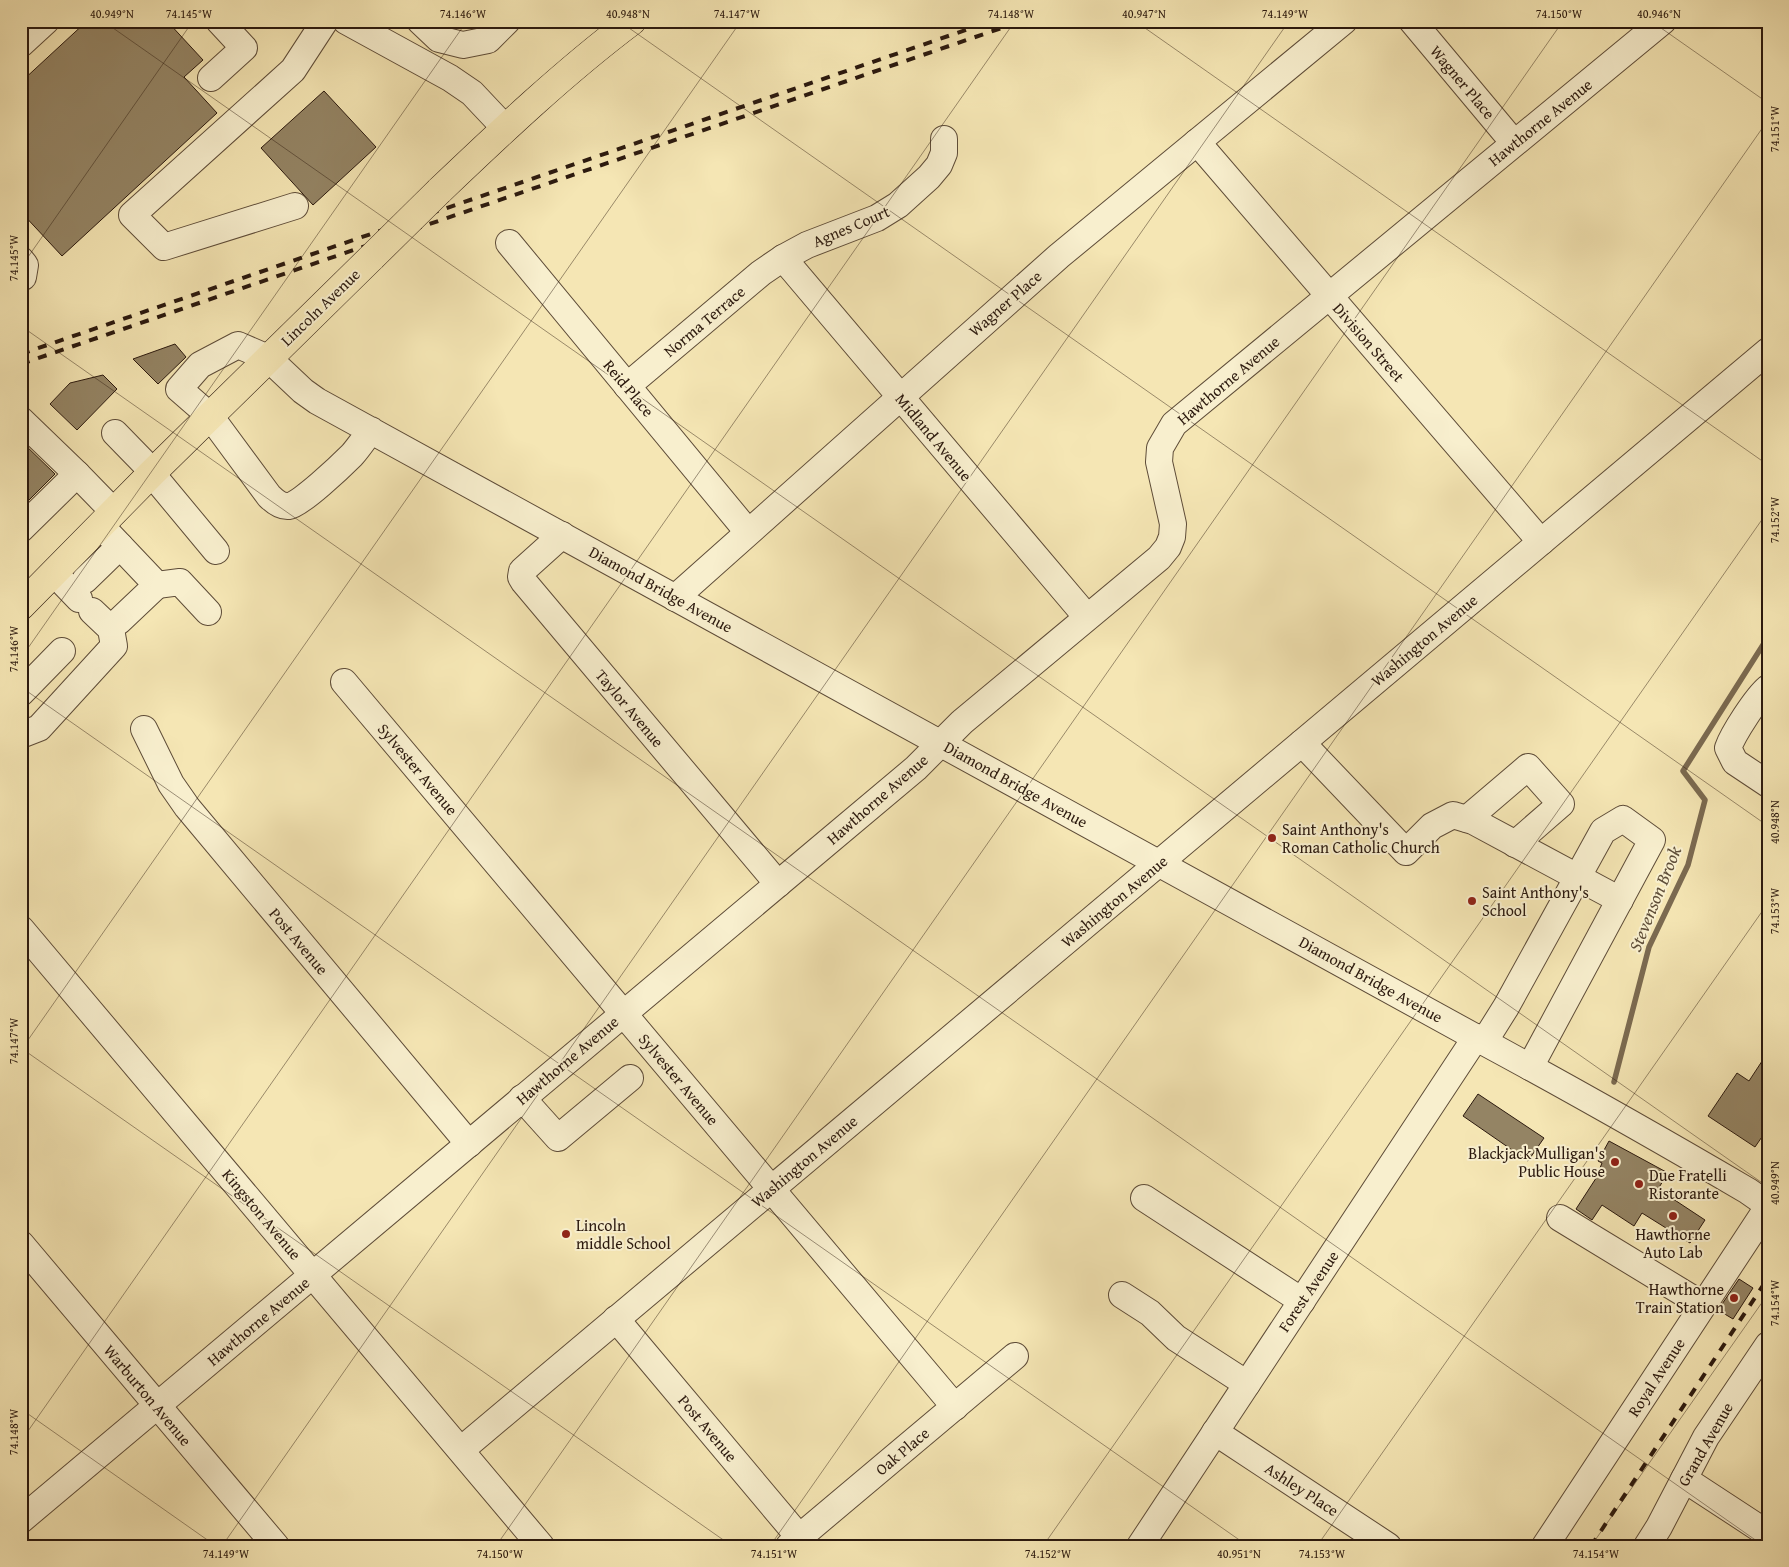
<svg xmlns="http://www.w3.org/2000/svg" width="1789" height="1567" viewBox="0 0 1789 1567" font-family="'Gentium Book Plus',serif">
<style>
.lines{fill:none;stroke-linecap:round;stroke-linejoin:round}
.stream{stroke:#7b6a50;stroke-width:5.5}
.building{fill:#948464;stroke:#2b190e}
.minor-casing{stroke:#5e4c38;stroke-width:28}
.major-casing{stroke:#2b190e;stroke-width:29}
.minor{stroke:#f8efce;stroke-width:26}
.major{stroke:#f5e6b4;stroke-width:28}
.rail{stroke:#2b190e;stroke-width:4;stroke-dasharray:9 9;stroke-linecap:butt}
.major-bridge-casing{stroke:#2b190e;stroke-width:29;stroke-linecap:butt}
.major-bridge{stroke:#f5e6b4;stroke-width:28}
.ticks{fill:none;stroke:#2b190e;stroke-width:1;stroke-opacity:0.45}
.poi-dot{fill:#8f2418;stroke:#f8efce;stroke-width:2}
.labels{text-anchor:middle;stroke-width:4;stroke-linejoin:round;paint-order:stroke}
.street-label{font-size:16px;fill:#2b190e;stroke:#f8efce}
.poi-label{font-size:16px;fill:#2b190e;stroke:#f8efce;text-anchor:start}
.water-label{font-size:18px;font-style:italic;fill:#604f3a;stroke:#f8efce}
.neatline{fill:none;stroke:#2b190e;stroke-width:2}
.ticks-label{font-size:12px;text-anchor:middle;fill:#2b190e}
</style>
<rect width="100%" height="100%" fill="#f5e6b4"/>
<filter id="stains"><feTurbulence type="fractalNoise" baseFrequency=".004" numOctaves="4"/><feColorMatrix values="0 0 0 0 .2 0 0 0 0 .09 0 0 0 0 .02 0 0 0 .5 -.17"/></filter>
<radialGradient id="worn" r=".72"><stop offset=".6" stop-color="#630" stop-opacity="0"/><stop offset="1" stop-color="#630" stop-opacity=".3"/></radialGradient>
<g class="lines">
<path class="stream" d="M1614,1082l35,-135 39,-82 17,-65 -22,-29 85,-134"/>
</g>
<g class="building">
<path d="M87,21h80l36,39 -19,17 33,36 -155,143 -41,-44v-107l6,-6 -6,-6v-11z"/>
<path d="M324,91l52,56 -63,58 -52,-57z"/>
<path d="M175,344l11,13 -28,27 -25,-25z"/>
<path d="M103,375l14,14 -40,41 -27,-26 20,-21z"/>
<path d="M21,441l34,33 -34,34z"/>
<path d="M1768,1052v76l-13,19 -47,-31 29,-43 12,8z"/>
<path d="M1478,1094l66,44 -16,23 -65,-45z"/>
<path d="M1609,1141l59,32 -10,16 47,31 -15,23 -48,-30 -8,13 -32,-21 -10,15 -16,-11 26,-40 -2,-1 2,-5 -4,-2z"/>
<path d="M1739,1279l14,9 -20,31 -15,-9z"/>
</g>
<g class="lines">
<g class="minor-casing">
<g id="minor">
<path d="M346,21l104,57 22,15 33,35"/>
<path d="M420,21l19,18 24,6 25,-5 19,-19"/>
<path d="M1412,21l102,122"/>
<path d="M21,44l25,-23"/>
<path d="M211,78l33,-30 -25,-27"/>
<path d="M1197,142l344,400"/>
<path d="M295,206l-131,41 -32,-32 161,-145 32,-49"/>
<path d="M509,243l239,289"/>
<path d="M783,258l303,358"/>
<path d="M21,260l4,5 -2,12h-2"/>
<path d="M627,386l134,-113 22,-15 24,-13 70,-27 21,-13 31,-28 10,-12 5,-12v-14"/>
<path d="M21,420l56,54"/>
<path d="M371,430c-6,8 -12,17 -19,25 -10,10 -52,50 -63,51 -8,1 -15,-5 -20,-10l-59,-80 -31,-27 21,-24 38,-20 30,13 35,33 14,10 1167,641c89,48 177,98 264,149l20,14"/>
<path d="M115,433l38,39"/>
<path d="M152,474l64,77"/>
<path d="M101,526l56,59 -38,36"/>
<path d="M21,529l56,-55 37,38"/>
<path d="M562,535l-40,36 -1,6 3,5 254,302"/>
<path d="M54,573l25,26"/>
<path d="M85,580l35,-34"/>
<path d="M157,585l23,-3 28,30"/>
<path d="M675,598l384,-342 285,-235"/>
<path d="M344,682l611,725"/>
<path d="M1768,688c-12,10 -35,46 -40,60l7,14 33,22"/>
<path d="M21,693l41,-42"/>
<path d="M144,729l27,55 16,23 282,337"/>
<path d="M21,735l18,-7 75,-82 -3,-17 -19,-18"/>
<path d="M1302,743l104,109 26,-26 21,-11 20,6 147,79"/>
<path d="M1467,819l61,-52 33,37 -46,40"/>
<path d="M21,929l520,617"/>
<path d="M1484,1042l22,-35 97,-176 20,-12 29,21 -122,227"/>
<path d="M522,1098l36,40 72,-60"/>
<path d="M1144,1198l158,103"/>
<path d="M1560,1218l143,87"/>
<path d="M21,1244l255,302"/>
<path d="M1122,1295l28,18 26,25 71,46"/>
<path d="M616,1319l183,218"/>
<path d="M1215,1432l173,114"/>
<path d="M461,1450l1307,-1099"/>
<path d="M1684,1479l84,55"/>
<path d="M21,1520l895,-752 46,-46 197,-164 9,-11 4,-10 1,-13 -14,-62 1,-14 14,-24 489,-403"/>
<path d="M789,1546l226,-190"/>
<path d="M1140,1546l336,-509"/>
<path d="M1545,1546l223,-339"/>
<path d="M1647,1546l12,-19 47,-90 62,-92"/>
</g>
</g>
<g class="major-casing">
<g id="major">
<path d="M439,191c62,-59 124,-118 193,-170"/>
<path d="M21,606l132,-134 219,-215"/>
</g>
</g>
<use href="#minor" class="minor"/>
<use href="#major" class="major"/>
<g class="rail">
<path d="M21,354l971,-333"/>
<path d="M21,364l1001,-343"/>
<path d="M1591,1546l177,-268"/>
</g>
<g class="major-bridge-casing">
<path id="major-bridge" d="M372,257l67,-66"/>
</g>
<use href="#major-bridge" class="major-bridge"/>
</g>
<path class="ticks" d="M103,21l1665,1166M619,21l1149,805M1135,21l633,444M1651,21l117,82M21,267l172,-246M21,326l1743,1220M21,658l446,-637M21,687l1227,859M21,1048l711,498M21,1050l720,-1029M21,1409l195,137M21,1441l994,-1420M222,1546l1067,-1525M496,1546l1067,-1525M770,1546l998,-1426M1043,1546l725,-1035M1317,1546l451,-643M1591,1546l177,-252"/>
<g class="poi-dot">
<circle cx="1272" cy="838" r="5"/>
<circle cx="1472" cy="901" r="5"/>
<circle cx="1615" cy="1162" r="5"/>
<circle cx="1639" cy="1184" r="5"/>
<circle cx="1673" cy="1216" r="5"/>
<circle cx="566" cy="1234" r="5"/>
<circle cx="1734" cy="1298" r="5"/>
</g>
<g class="labels">
<g class="street-label">
<text transform="translate(1463 82) rotate(50)" y="6">Wagner Place</text>
<text transform="translate(1540 122) rotate(-39)" y="6">Hawthorne Avenue</text>
<text transform="translate(851 226) rotate(-23)" y="6">Agnes Court</text>
<text transform="translate(1005 303) rotate(-41)" y="6">Wagner Place</text>
<text transform="translate(320 307) rotate(-44)" y="6">Lincoln Avenue</text>
<text transform="translate(704 321) rotate(-40)" y="6">Norma Terrace</text>
<text transform="translate(1369 342) rotate(49)" y="6">Division Street</text>
<text transform="translate(1228 380) rotate(-40)" y="6">Hawthorne Avenue</text>
<text transform="translate(629 388) rotate(50)" y="6">Reid Place</text>
<text transform="translate(934 437) rotate(50)" y="6">Midland Avenue</text>
<text transform="translate(661 589) rotate(29)" y="6">Diamond Bridge Avenue</text>
<text transform="translate(1424 640) rotate(-40)" y="6">Washington Avenue</text>
<text transform="translate(630 708) rotate(50)" y="6">Taylor Avenue</text>
<text transform="translate(418 769) rotate(50)" y="6">Sylvester Avenue</text>
<text transform="translate(1016 784) rotate(29)" y="6">Diamond Bridge Avenue</text>
<text transform="translate(877 799) rotate(-41)" y="6">Hawthorne Avenue</text>
<text transform="translate(1114 901) rotate(-40)" y="6">Washington Avenue</text>
<text transform="translate(299 941) rotate(50)" y="6">Post Avenue</text>
<text transform="translate(1371 979) rotate(29)" y="6">Diamond Bridge Avenue</text>
<text transform="translate(567 1060) rotate(-40)" y="6">Hawthorne Avenue</text>
<text transform="translate(679 1079) rotate(50)" y="6">Sylvester Avenue</text>
<text transform="translate(804 1161) rotate(-40)" y="6">Washington Avenue</text>
<text transform="translate(262 1214) rotate(50)" y="6">Kingston Avenue</text>
<text transform="translate(1308 1291) rotate(-56)" y="6">Forest Avenue</text>
<text transform="translate(258 1321) rotate(-40)" y="6">Hawthorne Avenue</text>
<text transform="translate(1656 1377) rotate(-57)" y="6">Royal Avenue</text>
<text transform="translate(148 1395) rotate(50)" y="6">Warburton Avenue</text>
<text transform="translate(708 1428) rotate(50)" y="6">Post Avenue</text>
<text transform="translate(1705 1444) rotate(-60)" y="6">Grand Avenue</text>
<text transform="translate(902 1451) rotate(-40)" y="6">Oak Place</text>
<text transform="translate(1302 1489) rotate(33)" y="6">Ashley Place</text>
</g>
<g class="poi-label">
<text x="1282" y="835">Saint Anthony's<tspan x="1282" dy="18">Roman Catholic Church</tspan></text>
<text x="1482" y="898">Saint Anthony's<tspan x="1482" dy="18">School</tspan></text>
<text x="1605" y="1159" text-anchor="end">Blackjack Mulligan's<tspan x="1605" dy="18">Public House</tspan></text>
<text x="1649" y="1181">Due Fratelli<tspan x="1649" dy="18">Ristorante</tspan></text>
<text x="576" y="1231">Lincoln<tspan x="576" dy="18">middle School</tspan></text>
<text x="1673" y="1240" text-anchor="middle">Hawthorne<tspan x="1673" dy="18">Auto Lab</tspan></text>
<text x="1724" y="1295" text-anchor="end">Hawthorne<tspan x="1724" dy="18">Train Station</tspan></text>
</g>
<g class="water-label">
<text transform="translate(1655 899) rotate(-68)" y="6">Stevenson Brook</text>
</g>
</g>
<rect width="1789" height="1567" fill="none" stroke="#f5e6b4" stroke-width="55"/>
<rect x="28" y="28" width="1734" height="1512" class="neatline"/>
<g class="ticks-label">
<text x="112" y="18">40.949°N</text>
<text x="189" y="18">74.145°W</text>
<text x="463" y="18">74.146°W</text>
<text x="628" y="18">40.948°N</text>
<text x="737" y="18">74.147°W</text>
<text x="1011" y="18">74.148°W</text>
<text x="1144" y="18">40.947°N</text>
<text x="1285" y="18">74.149°W</text>
<text x="1559" y="18">74.150°W</text>
<text x="1659" y="18">40.946°N</text>
<text transform="translate(1775 129) rotate(-90)" y="4">74.151°W</text>
<text transform="translate(14 258) rotate(-90)" y="4">74.145°W</text>
<text transform="translate(1775 520) rotate(-90)" y="4">74.152°W</text>
<text transform="translate(14 649) rotate(-90)" y="4">74.146°W</text>
<text transform="translate(1775 822) rotate(-90)" y="4">40.948°N</text>
<text transform="translate(1775 911) rotate(-90)" y="4">74.153°W</text>
<text transform="translate(14 1041) rotate(-90)" y="4">74.147°W</text>
<text transform="translate(1775 1183) rotate(-90)" y="4">40.949°N</text>
<text transform="translate(1775 1303) rotate(-90)" y="4">74.154°W</text>
<text transform="translate(14 1432) rotate(-90)" y="4">74.148°W</text>
<text x="226" y="1558">74.149°W</text>
<text x="500" y="1558">74.150°W</text>
<text x="774" y="1558">74.151°W</text>
<text x="1048" y="1558">74.152°W</text>
<text x="1239" y="1558">40.951°N</text>
<text x="1322" y="1558">74.153°W</text>
<text x="1596" y="1558">74.154°W</text>
</g>
<rect width="100%" height="100%" filter="url(#stains)"/>
<rect width="100%" height="100%" fill="url(#worn)"/>
</svg>
